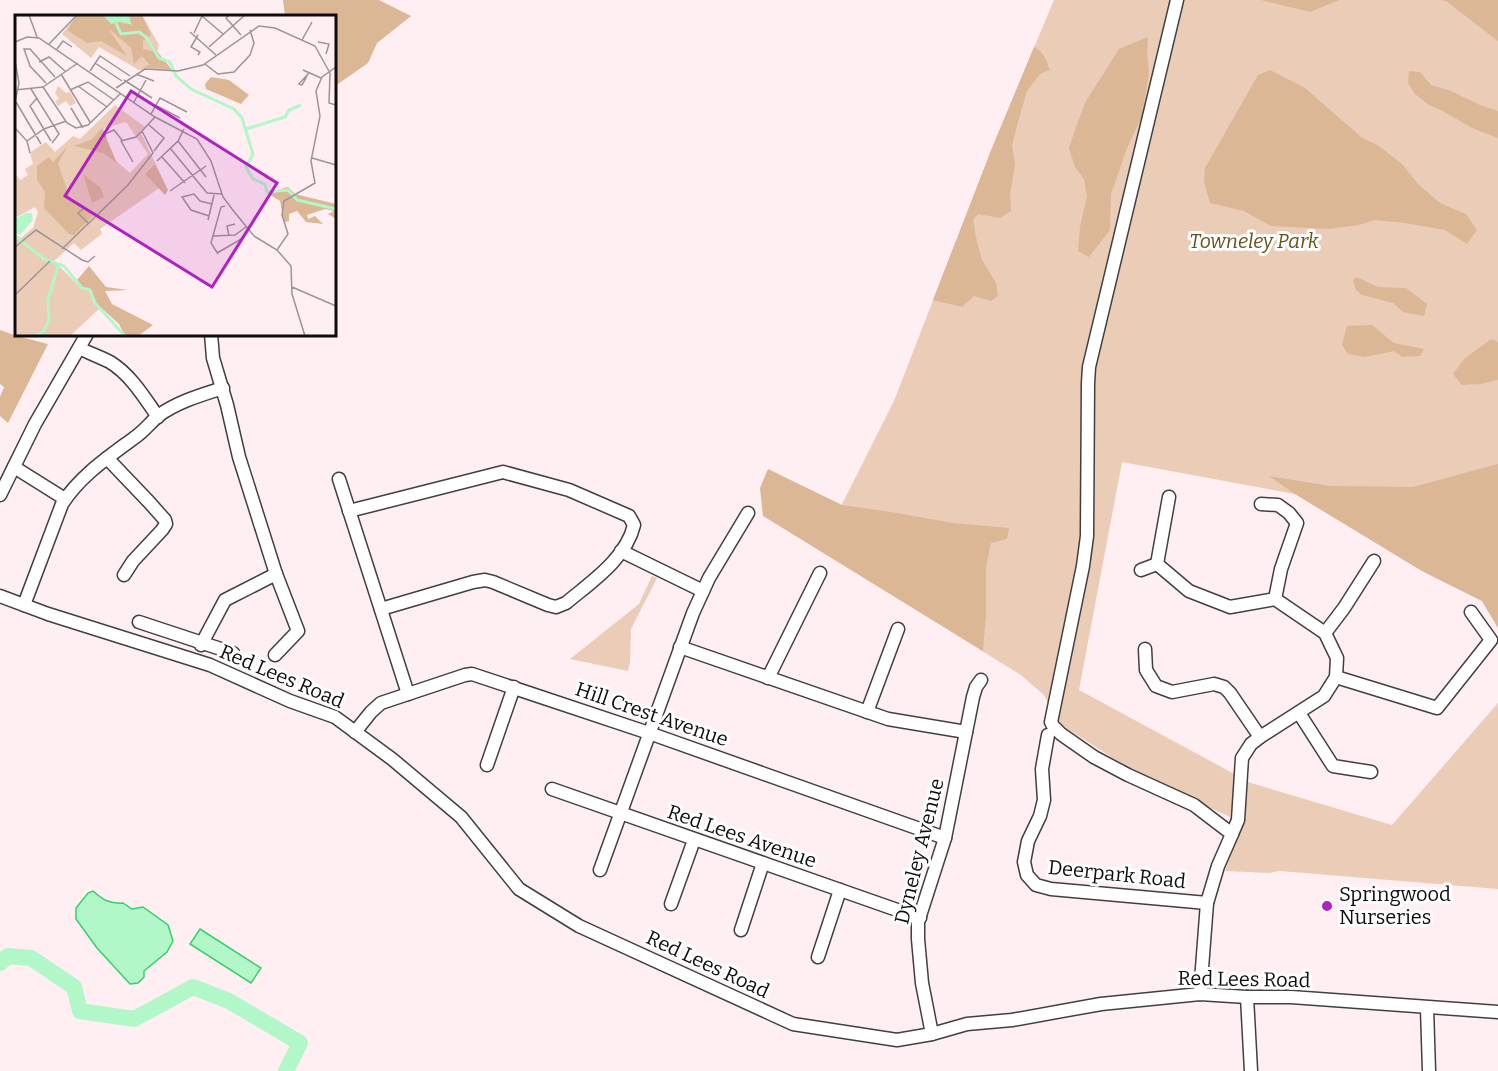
<svg xmlns="http://www.w3.org/2000/svg" width="1498" height="1071" viewBox="0 0 1498 1071" font-family="Bitter,serif">
<style>
.green{fill:#eaccb7}
.forest{fill:#dbb796}
.water{fill:#b2f7c7;stroke:#38cf6a;stroke-width:1.5}
.lines{fill:none;stroke-linecap:round;stroke-linejoin:round}
.river{stroke:#b2f7c7;stroke-width:16}
.minor-casing{stroke:#404040;stroke-width:15}
.minor{stroke:#fff;stroke-width:12}
.poi-dot{fill:#ae23bf;stroke:#fff;stroke-width:2}
.labels{text-anchor:middle;stroke-width:6;stroke-linejoin:round;paint-order:stroke}
.park-label{font-size:20px;font-style:italic;fill:#66521d;stroke:#fff}
.street-label{font-size:20px;fill:#0d0d0d;stroke:#fff}
.poi-label{font-size:20px;fill:#0d0d0d;stroke:#fff;text-anchor:start}
.inset-river{fill:none;stroke:#b2f7c7;stroke-width:3}
.inset-road{fill:none;stroke:#9e9496;stroke-width:1.5}
.view{fill:#ae23bf;fill-opacity:0.15;stroke:#ae23bf;stroke-width:3}
.inset-edge{fill:none;stroke:#0d0d0d;stroke-width:3}
</style>
<rect width="100%" height="100%" fill="#ffeef2"/>
<g class="green">
<path d="M1054,0h444v628l-16,-27 -60,-30 -127,-77 -173,-32 -43,228 172,93 141,42 106,-122v186l-218,-18 -11,2 -44,-2 8,-24 11,-25 -12,-4 -99,-47 -76,-49 -13,-27 -23,-20 -202,-125 75,-149 98,-253z"/>
<path d="M652,576l5,2 -26,51 -1,33 -2,9 -58,-12 69,-55z"/>
</g>
<g class="forest">
<path d="M283,0h96l32,16 -34,27 -9,20 -33,23 -1,-70h-49z"/>
<path d="M1261,0h78l-29,12z"/>
<path d="M1440,0h58v41l-52,-40z"/>
<path d="M1148,37l-1,16 2,20 -7,43 -15,32 -16,46 -1,36 -21,27 -11,-6 2,-24 7,-31 -3,-17 -9,-12 -6,-19 7,-21 10,-26 33,-52z"/>
<path d="M1034,47c9,3 13,15 16,23l-10,4 -13,17 -9,31 -6,24 3,18 -5,31 1,16 -11,7 -22,-4 -5,6 4,22 5,18 14,23 2,13 -7,5 -17,-5 -12,11 -29,-7 59,-152z"/>
<path d="M1270,70l35,18 56,49 18,9 23,18 16,20 22,19 26,11 11,16 -10,14 -22,-14 -40,-7 -30,-3 -16,5 -31,4 -57,-3 -27,-15 -34,-8 -6,-21 1,-14 53,-93z"/>
<path d="M1409,71l11,1 11,13 20,6 29,14 18,6v27l-26,-10 -31,-18 -12,-5 -14,-11 -7,-11z"/>
<path d="M1356,277l22,10 28,1 21,16 -3,12 -21,-4 -10,-9 -31,-8 -6,-5 -3,-9z"/>
<path d="M1372,325l17,14 5,4 30,6 -4,7 -18,1 -8,-6 -29,6 -17,-3 -6,-9 5,-19z"/>
<path d="M0,330l17,6 31,8 -40,79 -8,-7v-19l4,-10 -4,-3z"/>
<path d="M1491,339l6,2 1,2v37l-18,4 -18,1 -9,-11 11,-15z"/>
<path d="M1498,464v164l-16,-27 -60,-30 -127,-77 -26,-18 61,10 83,1z"/>
<path d="M768,469l74,36 49,7 62,11 56,5 -2,11 -16,4 -5,24v48l-3,36 -220,-135 -3,-28z"/>
</g>
<g class="water">
<path d="M93,891c10,9 17,13 30,12l9,6 11,-2 25,18 5,16 -6,11 -23,19v6l-6,6 -8,1 -33,-36 -21,-29v-11l12,-15z"/>
<path d="M200,929l61,39 -10,15 -61,-39z"/>
</g>
<g class="lines">
<path class="river" d="M0,963l8,-7 23,2 43,29 6,24 54,8 59,-32 36,14 71,42 -14,28"/>
<g class="minor-casing">
<g id="minor">
<path d="M1177,0l-88,367 -1,16 -1,153 -4,30 -32,156 2,4 8,8 33,23 34,18 66,30 38,29 -14,32 -11,37 -7,91"/>
<path d="M211,334l2,24 14,47 12,52 37,117 22,57 -23,24"/>
<path d="M79,348c10,5 21,9 31,14 21,13 34,35 48,55"/>
<path d="M107,458l42,44 16,18 1,4 -4,6 -29,31 -9,14"/>
<path d="M14,467l51,32"/>
<path d="M339,479l69,215"/>
<path d="M0,495l35,-71 52,-90"/>
<path d="M1261,504l17,1 11,8 8,10 -16,46 -6,30"/>
<path d="M349,511l154,-39 66,18 60,26 5,9c-8,34 -43,57 -68,78l-10,4 -8,-2 -55,-23 -8,-2 -12,2 -92,27"/>
<path d="M621,551l82,40"/>
<path d="M1157,564l32,27 41,16 45,-8 50,34 12,25 -1,19 -12,19 -64,41 -9,7 -9,14 -4,62 -6,14"/>
<path d="M1157,564l12,-67"/>
<path d="M1141,570l16,-6"/>
<path d="M0,596l48,18 162,51 80,36 45,16 57,42 69,58 58,72 60,37 214,98 104,16 35,-6 35,-10 45,-4 89,-16 99,-10 47,3h44l207,15"/>
<path d="M24,605l38,-101c18,-28 45,-46 72,-66 9,-6 16,-15 24,-22 19,-14 43,-21 65,-28"/>
<path d="M139,622l94,31"/>
<path d="M1325,633l19,-25 30,-47"/>
<path d="M201,645l24,-45 51,-26"/>
<path d="M680,647l208,72 78,13"/>
<path d="M1145,649l1,21 10,16 16,6 42,-8 10,3 6,6 30,44"/>
<path d="M1336,677l101,31 54,-68 -20,-28"/>
<path d="M768,678l52,-105"/>
<path d="M867,712l31,-83"/>
<path d="M1299,713l34,53 38,6"/>
<path d="M355,732l16,-20 10,-9 84,-28 7,-1 177,59 296,105"/>
<path d="M1048,735l-6,34 2,31 -4,16 -12,25 -4,21 3,13 9,10 15,4 156,14"/>
<path d="M487,765l27,-78"/>
<path d="M552,789l368,129"/>
<path d="M600,870l93,-257 16,-35 39,-65"/>
<path d="M671,904l23,-64"/>
<path d="M741,930l22,-67"/>
<path d="M818,957l22,-67"/>
<path d="M1247,997l4,74"/>
<path d="M1427,1008l2,63"/>
<path d="M932,1034l-10,-51 -4,-44v-17l27,-84 28,-141 3,-10 5,-7"/>
</g>
</g>
<use href="#minor" class="minor"/>
</g>
<circle class="poi-dot" cx="1327" cy="906" r="6"/>
<g class="labels">
<g class="park-label">
<text x="1254" y="248">Towneley Park</text>
</g>
<g class="street-label">
<text transform="translate(282 676) rotate(23)" y="7">Red Lees Road</text>
<text transform="translate(652 714) rotate(19)" y="7">Hill Crest Avenue</text>
<text transform="translate(742 836) rotate(19)" y="7">Red Lees Avenue</text>
<text transform="translate(919 851) rotate(-76)" y="7">Dyneley Avenue</text>
<text transform="translate(1117 874) rotate(6)" y="7">Deerpark Road</text>
<text transform="translate(708 964) rotate(25)" y="7">Red Lees Road</text>
<text transform="translate(1244 979) rotate(1)" y="7">Red Lees Road</text>
</g>
<g class="poi-label">
<text x="1339" y="901">Springwood<tspan x="1339" dy="23">Nurseries</tspan></text>
</g>
</g>
<g transform="translate(15 15)">
<rect width="321" height="321" fill="#ffeef2"/>
<path d="M62,0h65l17,30 -2,7 15,18h-33l-40,-23 -8,11 -29,-24zM43,71l8,7 4,-1 6,11 -6,3 -4,-5 -8,5 -3,-5 4,-2 -4,-6zM100,90l30,22 -5,4 25,53 -65,45 2,5 -21,16 -7,-7 -20,18 28,28 7,1 11,18 -30,28h-55v-102l6,4 12,-10 5,-16 -3,-5 -20,11v-44l5,6 8,-5 -3,-6 8,-5 -3,-11 5,-4 11,-7 9,10 18,-16 7,3zM111,107l22,32 -18,19 -15,-13 -11,-22v-10z" fill="#eaccb7" fill-rule="evenodd"/>
<path d="M62,0h27l2,5 20,4 5,-5 -3,-4h14l9,20 -8,6v8l9,2 1,-5 19,24 -29,-3 7,-2 -8,-9 -8,8 -3,-16 -23,-20 19,28 -26,-15 -14,2 -20,-13zM196,62l18,3 20,15 -8,9 -35,-15 -1,-5zM87,113l15,35 -14,-10 -29,-7 -7,2 -9,15 12,36 24,16 -20,20 -5,-1 -25,-26 1,-16 -8,-12v-14l12,-9 4,5 12,-13 26,-9zM140,149l13,26 -3,5 -20,-21zM68,159l18,14 3,9 -12,6zM273,172l7,7 41,10v15l-8,-5 6,-3 -9,-2 -18,6 1,4 7,-3 8,8 -17,-2 -9,-11 -8,3v7l-5,1 -4,-21 -13,-8zM74,251l17,21 22,3 -23,1 7,13 41,21 -15,11h-13l-6,-12 -23,-21 -6,-14 -8,-1 -5,-8z" fill="#dbb796"/>
<path d="M89,0h24l4,10 -11,-4 -10,3zM11,198h6l1,7 -13,15 -5,-2v-14z" fill="#b2f7c7"/>
<path class="inset-river" d="M101,8l5,11 18,-2 7,5 13,21 11,4 6,14 15,13 43,20 8,9 11,36 -7,13 7,12 12,5 2,8 21,-2 9,10 39,9M231,114l39,-12 4,-7 12,-5M0,221l29,23 20,7 18,22 8,2 5,13 30,33M21,321l8,-5 5,-11 -1,-20 11,-37"/>
<path class="inset-road" d="M14,0l8,22M214,0l-3,3 15,17M187,1l21,18M175,17l26,23M179,18l8,-17M183,20l-7,12 9,5 -2,3M287,25l10,-18M0,27l12,-5 12,1 116,79 42,22 14,22 12,36 9,12 22,27 23,14 14,16 1,28 13,42M303,27l11,2 -3,10M34,29l28,-29M194,32l36,-32M42,34l6,-8 9,6M0,46l4,22 -4,19M24,47l10,-5 16,14M80,48l27,18M190,49l13,10 16,-2 16,-17 4,-12 -4,-13M288,55l18,8M75,56l10,-15 30,20M315,58l-1,30 7,2M46,59l29,48M121,59l18,7M292,61l-5,9 -3,-1 10,-11M109,65l28,18M31,68l-16,-17 -6,-17h6l25,28M63,71l29,21M28,72l24,36 9,5 12,-3 33,-32M28,72l35,-24M101,73l29,-19 33,2 25,-6 56,-39 16,2 40,18 15,27M16,74l28,45 -7,9M0,75l28,-3M55,75l18,-8 26,18M22,83l-7,8 21,35M1,87l25,42M119,87l12,-22M140,90l25,13M56,93l12,20M136,99l9,-16 27,14M134,110l15,13 -10,13M0,113l12,13 3,12M90,123v-4l9,-4 8,10M12,126l17,-12 22,-8M163,126l28,36M155,133l37,45 15,1M147,142l23,26M297,143l24,7M142,146l21,-20 6,-12M118,147l-12,-21 15,-4 6,-6M155,176l36,-25M68,194l-5,4 10,10M194,201l-18,-6 -9,-13 12,-3 6,7 12,3M193,205l6,-25M198,221l22,-1 11,-8M214,221l-2,-10 8,-2M0,232l21,-17 46,30 6,2 7,-6M47,234l66,-64 25,-32 -11,-22 13,-14M262,235l11,-16 -6,-19 2,-14 31,-18 -4,-22 9,-45 -4,-25 6,-14 14,-10M202,238l26,-15M203,239l-7,-11 10,-36 4,-1M277,272l44,19M0,280l35,-34"/>
<path class="view" d="M116,76l146,92 -65,104 -147,-91z"/>
<rect width="321" height="321" class="inset-edge"/>
</g>
</svg>
